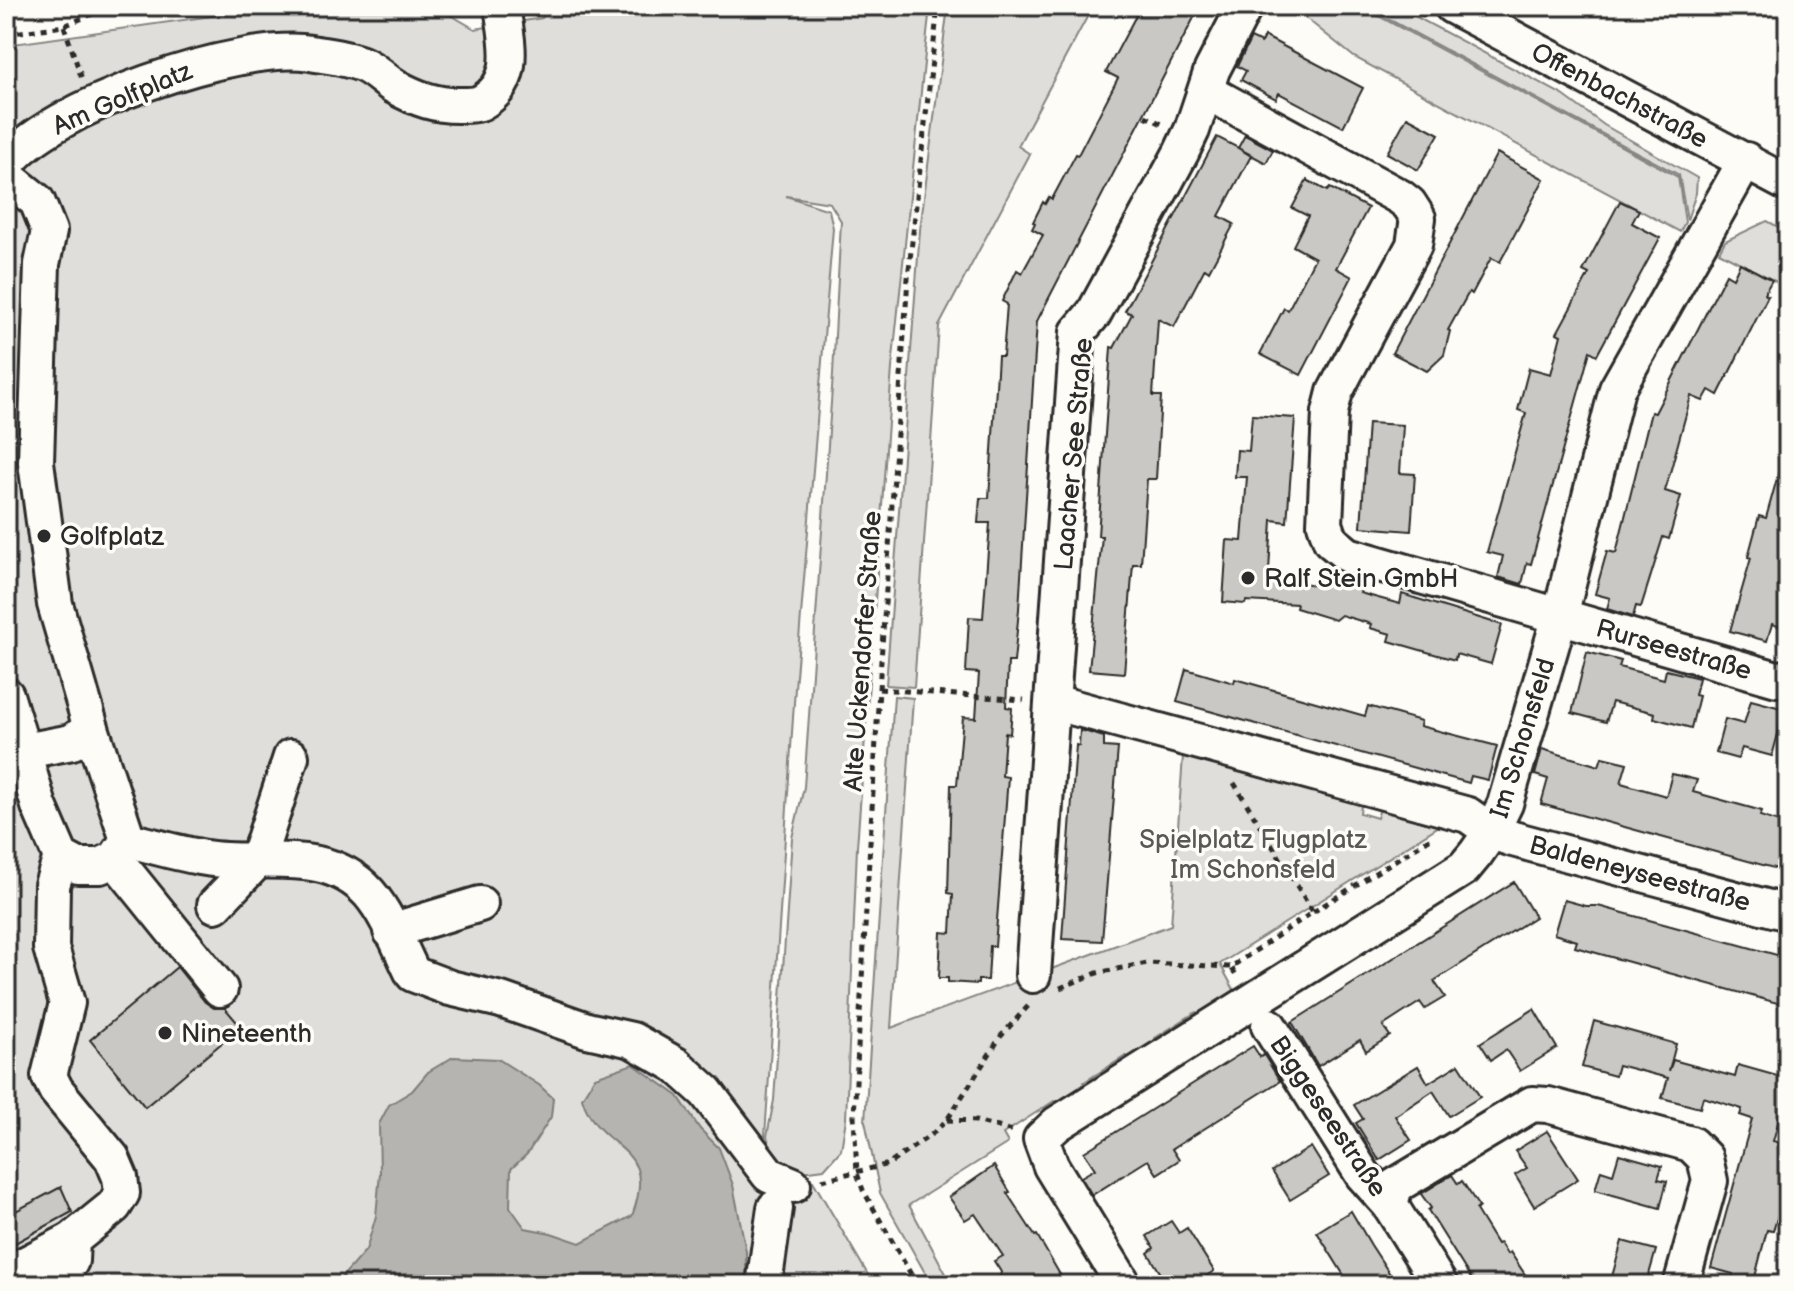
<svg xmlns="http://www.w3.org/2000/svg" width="1794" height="1291" viewBox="0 0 1794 1291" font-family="'Balsamiq Sans',sans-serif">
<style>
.green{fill:#dfdeda;stroke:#858482;stroke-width:2}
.water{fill:#b5b4b1;stroke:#7e7d7b;stroke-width:2}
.building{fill:#c9c8c4;stroke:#2b2b2b;stroke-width:2}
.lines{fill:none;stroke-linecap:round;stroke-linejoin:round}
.minor-casing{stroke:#2b2b2b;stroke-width:40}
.path{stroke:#2b2b2b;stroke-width:5;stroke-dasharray:6 6;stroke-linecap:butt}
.minor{stroke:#fdfcf7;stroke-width:34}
.poi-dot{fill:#2b2b2b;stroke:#fdfcf7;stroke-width:3}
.labels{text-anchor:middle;stroke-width:7;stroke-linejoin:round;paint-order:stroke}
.street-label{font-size:26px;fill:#2b2b2b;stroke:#fdfcf7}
.poi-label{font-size:26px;fill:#2b2b2b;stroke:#fdfcf7;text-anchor:start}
.park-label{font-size:26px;fill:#585857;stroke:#fdfcf7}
</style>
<rect width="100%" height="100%" fill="#fdfcf7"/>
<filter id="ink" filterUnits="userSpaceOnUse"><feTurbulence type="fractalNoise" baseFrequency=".0125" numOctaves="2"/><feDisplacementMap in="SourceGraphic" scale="16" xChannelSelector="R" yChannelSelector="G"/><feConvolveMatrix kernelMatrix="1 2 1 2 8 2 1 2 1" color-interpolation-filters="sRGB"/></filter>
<g filter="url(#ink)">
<g class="green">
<path d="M283,6h152l40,23 67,-11 9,-12h379l-38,362 -35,479 -11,272 -5,31 -17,19 -29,4 -22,-15 -6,-22 7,-36 18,-262 12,-51 29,-413 8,-153 -11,-18 -44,-7 43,14 4,18 -38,460 -31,463 27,26 22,4 61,104h-868v-1240z"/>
<path d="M948,6h145l-75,140 12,8 -91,172 -25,361 -28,-2 34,-455z"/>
<path d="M1291,6h69l274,147 44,24 7,45 -5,10 -326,-175z"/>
<path d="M1364,6h32l167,89 41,30 93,53 -1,15 -9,27 -8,-45z"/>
<path d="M1767,221l21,11v56l-69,-36 6,-11z"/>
<path d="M894,696l19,2 -22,330 280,-103 12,-169 178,49 -1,8 17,5 6,-19 67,20 -230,145 18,33 -29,19 -13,-4 -41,26 -2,13 -15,11 -12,-6 -42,26 -2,15 -15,9 -13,-5 -51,33 5,9 -99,62 43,80h-20l-52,-92 -15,-72z"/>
</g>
<path class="water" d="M453,1057l45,2 41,26 14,13 -2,19 -24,37 -16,15 -1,38 15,21 26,5 29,10 52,-27c28,-75 -33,-61 -50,-118l13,-21 38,-13 45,32 22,33 19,19 14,37 13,66v34h-411l31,-35 10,-34 4,-43 -1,-49 10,-19 23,-14 16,-19z"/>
<g class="building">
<path d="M1141,6h59l-163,315 -18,288 -5,53h-6l-2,45 6,1 -2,26 -5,-1 -3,43 6,1 -13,169h-5l-2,34h-10v4l-30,-2v-4h-9l2,-46 10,1 2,-39 -5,-1 3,-108h6l6,-68 13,1 3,-45 -13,-1 3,-55 14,1 7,-95h-12l2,-25h9l9,-142h5l4,-52 -5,-3 15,-31 5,3 21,-38 -11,-6 3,-6 -2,-1 10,-20 2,2 4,-7 3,2 24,-45 2,1 40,-77 -12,-6z"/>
<path d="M1264,36l99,52 -20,39 -64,-34 -3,6 -35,-19 5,-9 -9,-5 14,-28 10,5z"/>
<path d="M1407,117l32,17 -21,36 -31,-17z"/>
<path d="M1245,135l28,15 -7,13 -28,-15 13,8 -32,60 15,8 -25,47 -4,-3 -31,59 -16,-8 -5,77h8l-5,83h-9l-6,85h-8l-9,109 -35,-3 13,-134h-4l13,-189 3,1 18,-34 -7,-3 92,-174 21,11z"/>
<path d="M1497,153l47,26 -44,83 -9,-4 -19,36 -3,-2 -21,38 2,1 -6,24 -17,16 -35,-18z"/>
<path d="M1307,180l20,11 3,-3 38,20 -32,60 16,9 -51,98 -41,-21 24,-46 4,2 27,-52 -22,-12 15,-30 -16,-8z"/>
<path d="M1620,201l19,9 -7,13 28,15 -63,117 -7,-4 -59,213 -4,-1 -5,21 -24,-7 5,-21 -16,-4 39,-139 -8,-3 11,-42 22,6 10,-39 -4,-2 32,-59 -6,-3z"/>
<path d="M1740,263l32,17 -8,14 4,2 -50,99 -9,-5 -6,11 -12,-5 -26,95 16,5 -12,43 -6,-2 -22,70 -5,-1 -3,11 -26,-8 3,-11 -15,-4 12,-43 9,2 35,-141 4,1 71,-139 7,4z"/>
<path d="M1252,415l43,3 -8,104 -15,-2 -3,51h3v4l45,11 3,-9 16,4 26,7 -2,5 40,11 2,-10 100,31 -11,39 -35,-10 -1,6 -66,-19 2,-7 -21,-6 1,-4 -30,-9 -6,5 -39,-12 1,-4 -51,-3 -1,3 -22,-2 4,-62 15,1 5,-64h-12l2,-27 12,1z"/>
<path d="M1368,423l35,2 -3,48 15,1 -4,57 -50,-4z"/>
<path d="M1781,464h7v139l-7,24 -9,-3 -5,17 -37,-10 21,-73 -3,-1 11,-41 7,2z"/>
<path d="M1587,652l34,9 -2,6 45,12 2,-9 33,8 -4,17 4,1 -8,32 -37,-10 1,-5 -43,-11 -6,20 -34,-9z"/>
<path d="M1186,669l48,14 1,-4 130,37 3,-10 53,15 -1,5 77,20 -9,34 -17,-4 -2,7 -292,-81z"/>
<path d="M1751,700l34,9 -13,47 -30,-8 -4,11 -22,-6 9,-34 19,5z"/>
<path d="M1080,730l24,7v10l14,1 -16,193 -40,-2 14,-194 3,1z"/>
<path d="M1542,749l57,17 3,-9 25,6 -6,20 45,13 6,-22 25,6 -4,12 69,19 -2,5 28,9v47l-247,-68 7,-25 -13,-4z"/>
<path d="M1514,882l21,35 -101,64 11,16 -20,12 -5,-7 -37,24 7,10 -24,15 -6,-11 -42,26 -26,-44z"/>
<path d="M1564,900l22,6h12l190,52v48l-213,-59 2,-6 -23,-7z"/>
<path d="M177,967l28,35 9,6h11l16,19 -96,80 -55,-67z"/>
<path d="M1534,1009l23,39 -37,23 -14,-21 -15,10 -11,-17z"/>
<path d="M1594,1021l82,23 -7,27 4,-11 62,17 3,-12 50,14v9l-15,53 15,4v39l-15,47 -6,-1 -14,55h-23l3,-11 -22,-6 41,-149 -12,-4 2,-6 -39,-12 -3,11 -38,-10 6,-20 -50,-13 -3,11 -33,-9z"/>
<path d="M1253,1046l7,11 4,-2 16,26 -108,68 7,11 -22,14 -9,-14 -56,35 -11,-18 14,-8 -11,-17z"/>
<path d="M1459,1064l21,33 -31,19 -16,-25 -38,25 16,24 -32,20 -23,-37 7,-4 -9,-14 64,-39 10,17z"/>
<path d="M1547,1131l31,48 -44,27 -19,-31 12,-7 -12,-17z"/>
<path d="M1311,1147l18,29 -39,24 -18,-29z"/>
<path d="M1619,1154l43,12 -4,13 9,2 -7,27 -65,-18 6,-20 12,4z"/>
<path d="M994,1166l16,26 -3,1 28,43 2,-1 29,50h-68l3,-13 -7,-11 9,-5 -28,-42 -10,6 -16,-23z"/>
<path d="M1452,1175l6,9 4,-3 17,26 -3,3 21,34 3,-1 7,11 3,-2 22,33h-57l-47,-75 3,-2 -10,-14z"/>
<path d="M61,1187l11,25 -66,36v-32z"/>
<path d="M1351,1211l20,34 26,40h-47l-33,-53z"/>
<path d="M1171,1221l8,12 8,-5 27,43 -22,14h-24l-20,-32 6,-5 -7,-12z"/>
<path d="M1622,1241l34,9 -10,35h-18l-17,-5z"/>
</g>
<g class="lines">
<g class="minor-casing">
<g id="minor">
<path d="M1452,6l336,178"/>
<path d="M1206,91l194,106 9,7 9,14 -4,27 -68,126 -11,21 -5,20 -5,112 6,17 17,14 429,124 11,-1"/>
<path d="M6,165c40,-58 235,-124 305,-112 16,3 38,5 53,12 11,5 20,15 30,21 23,13 43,20 68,19 6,0 13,0 18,-2 39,-21 27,-61 22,-97"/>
<path d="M6,176l31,25 12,30 -7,33 -6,198 19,142 36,124 -19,14 -42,8 -10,-9 -14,-46"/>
<path d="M1053,702l415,113 24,17 21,7 275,74"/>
<path d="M20,741l19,65 22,51 17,9h22l15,-7 13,-19 -37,-112"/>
<path d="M128,840c26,6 52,14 78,18 55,9 120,-13 163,35 19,22 31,55 44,81l37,14 51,12 86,30 45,10 44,25 30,27 63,83 24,10"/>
<path d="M115,859l105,130"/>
<path d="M215,905l42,-44 34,-104"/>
<path d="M391,931l89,-27"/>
<path d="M1033,975l45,-643 16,-19 87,-160 11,-23 20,-60 33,-64"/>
<path d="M1269,1026l94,149 27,30 50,80"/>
<path d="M1390,1205l5,-19 137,-82 16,1 143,39 14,14 5,23 -29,104"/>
<path d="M6,1274l66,-34"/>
<path d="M56,1285l15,-24 1,-21 42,-34 8,-13 -2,-16 -8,-19 -56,-68 -7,-14 18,-73 -16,-55 1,-63 9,-28"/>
<path d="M764,1285l11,-77"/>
<path d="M1124,1285l-73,-119 -10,-27 16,-15 407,-256c18,-20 30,-39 41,-64l55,-188 57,-227 129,-229"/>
</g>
</g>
<g class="path">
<path d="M1409,6l16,9"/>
<path d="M64,26l18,53"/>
<path d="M6,34l58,-8 28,-12 40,-8"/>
<path d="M1145,116l17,8"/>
<path d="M879,689l145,11"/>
<path d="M1234,783l79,129 -82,55 7,11"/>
<path d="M1313,912l121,-76"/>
<path d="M1060,988l37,-15 50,-10 84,4"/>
<path d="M947,1120l29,1 37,10"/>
<path d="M822,1180l67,-16 43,-30 15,-14 54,-84 29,-32"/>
<path d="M917,1285l-54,-95 -6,-17 -3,-57 25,-427 29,-411 30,-272"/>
</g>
<use href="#minor" class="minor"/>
</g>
</g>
<g class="poi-dot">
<circle cx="44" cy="536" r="8"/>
<circle cx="1248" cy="578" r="8"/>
<circle cx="165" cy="1033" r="8"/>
</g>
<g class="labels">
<g class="street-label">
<text transform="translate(1620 95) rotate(28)" y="9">Offenbachstraße</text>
<text transform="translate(122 98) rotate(-23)" y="9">Am Golfplatz</text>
<text transform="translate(1073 454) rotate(-85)" y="9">Laacher See Straße</text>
<text transform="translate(1674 649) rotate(16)" y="9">Rurseestraße</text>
<text transform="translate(862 651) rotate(-86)" y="9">Alte Uckendorfer Straße</text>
<text transform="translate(1522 738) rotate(-73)" y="9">Im Schonsfeld</text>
<text transform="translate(1640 873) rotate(15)" y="9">Baldeneyseestraße</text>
<text transform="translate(1329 1116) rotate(56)" y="9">Biggeseestraße</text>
</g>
<g class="poi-label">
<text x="60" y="545">Golfplatz</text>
<text x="1264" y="587">Ralf Stein GmbH</text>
<text x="181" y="1042">Nineteenth</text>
</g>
<g class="park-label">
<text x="1253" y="848">Spielplatz Flugplatz<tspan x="1253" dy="30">Im Schonsfeld</tspan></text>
</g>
</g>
<rect width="1794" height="1291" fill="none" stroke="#fdfcf7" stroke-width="32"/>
<rect x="16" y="16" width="1762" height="1259" fill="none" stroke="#2b2b2b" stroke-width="3" filter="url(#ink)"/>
</svg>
